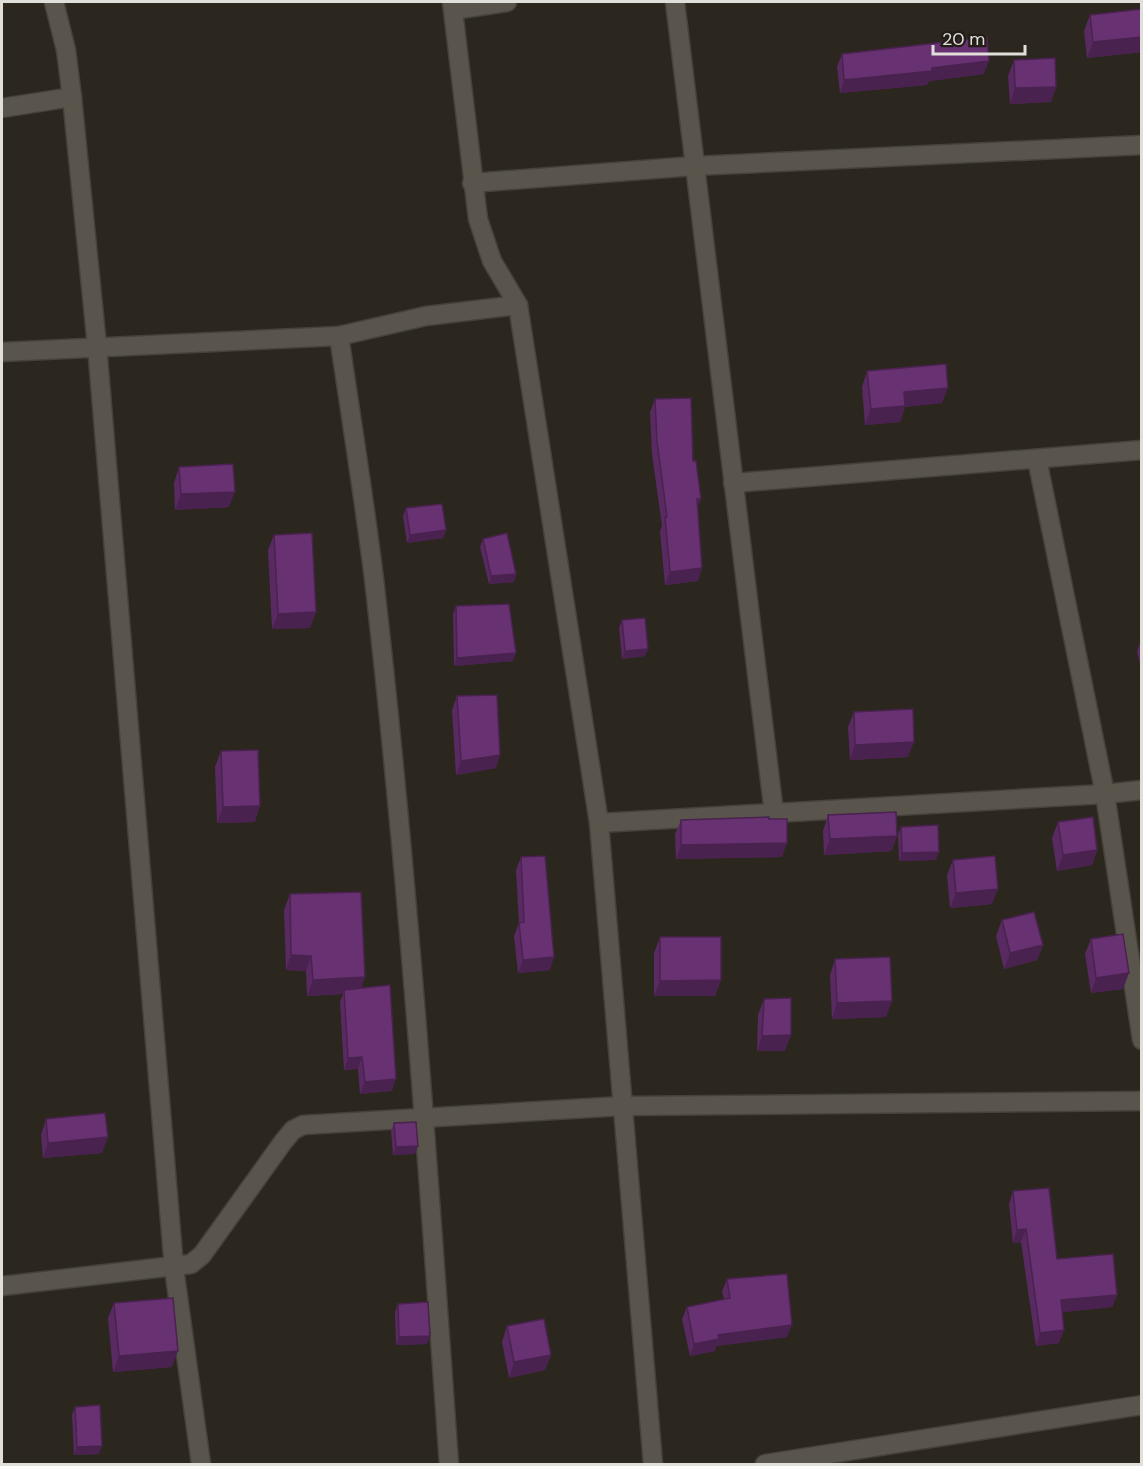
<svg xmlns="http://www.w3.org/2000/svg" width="1143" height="1466" viewBox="0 0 1143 1466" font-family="'DM Sans',sans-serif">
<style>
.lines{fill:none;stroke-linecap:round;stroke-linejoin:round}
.minor-casing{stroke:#45423b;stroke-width:21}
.minor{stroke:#5a554c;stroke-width:18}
.wall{fill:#592a61}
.shaded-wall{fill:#49224f}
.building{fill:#683171;stroke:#49224f;stroke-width:1.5}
</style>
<rect width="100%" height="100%" fill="#2b271f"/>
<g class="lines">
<g class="minor-casing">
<g id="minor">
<path d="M54,2l12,48 6,47 25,249 77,922 27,196"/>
<path d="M452,2l26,217 14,42 26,44 81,518 54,641"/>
<path d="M675,2l99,811"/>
<path d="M453,10l54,-8"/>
<path d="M2,108l70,-11"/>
<path d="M472,183l222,-17 448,-21"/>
<path d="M339,336c12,81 25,162 35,243 34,294 54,590 75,885"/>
<path d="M2,352l337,-16 87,-20 92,-11"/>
<path d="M1037,459l68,335 37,246"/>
<path d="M733,483l409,-33"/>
<path d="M599,823l506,-29 37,-4"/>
<path d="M2,1286l189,-22 11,-9 81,-113 10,-12 10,-5 320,-19 519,-5"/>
<path d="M765,1464l377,-59"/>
</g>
</g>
<use href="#minor" class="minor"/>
</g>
<g class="wall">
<path d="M1142,9v43l-55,6 -3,-27 6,-16z"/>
<path d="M842,54l142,20 -55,7 -2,4 -87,8 -3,-26z"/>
<path d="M1014,60l42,27 -5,15 -41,2 -2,-28z"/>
<path d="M867,371l75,32 -37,4 -5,15 -35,3 -3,-38z"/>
<path d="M655,399l42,109 5,60 -4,13 -33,4 -5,-54 2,-5 -10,-72 -2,-42z"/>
<path d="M179,467l50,40 -54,3 -1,-27z"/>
<path d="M406,508l40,22 -3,8 -36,5 -4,-27z"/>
<path d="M274,535l42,77 -6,16 -38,1 -4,-79z"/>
<path d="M483,539l33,35 -2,8 -25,2 -9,-37z"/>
<path d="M456,606l57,55 -59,5 -1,-52z"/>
<path d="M622,620l23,36 -23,3 -3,-31z"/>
<path d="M1142,638v34l-5,-21z"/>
<path d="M457,696l39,72 -40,7 -4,-65z"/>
<path d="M854,712l54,45 -58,3 -2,-33z"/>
<path d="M221,751l34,71 -38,1 -2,-56z"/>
<path d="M828,815l64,36 -68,4 -1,-24z"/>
<path d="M769,819l13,38 -106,2 -1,-25 6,-14z"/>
<path d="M1058,822l39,28 -5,15 -35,6 -5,-33z"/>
<path d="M901,827l35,33 -37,1 -1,-27z"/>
<path d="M521,857l29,113 -32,3 -4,-37 5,-13 -3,-53z"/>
<path d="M953,860l39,44 -42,4 -3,-33z"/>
<path d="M290,894l71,94 31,103 -32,3 -2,-25 -14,1 -4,-68 3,-8 -36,2 -1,-25 -20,-1 -2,-60z"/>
<path d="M1002,920l41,25 -6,15 -33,9 -8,-33z"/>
<path d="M660,937l61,43 -6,16h-61v-43z"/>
<path d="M1091,939l32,50 -32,4 -6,-39z"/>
<path d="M835,959l51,58 -54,2 -2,-44z"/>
<path d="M764,999l21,52h-28l1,-36z"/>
<path d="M46,1119l56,34 -59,5 -2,-23z"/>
<path d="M394,1123l21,31 -22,1 -2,-24z"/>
<path d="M1013,1191l44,68 60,36 -5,12 -50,5 -3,31 -23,3 -15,-104 -8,1 -4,-39z"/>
<path d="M727,1279l60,58 -71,9 -1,5 -25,5 -8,-37 5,-12 37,-8 -2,-8z"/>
<path d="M114,1303l58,64 -59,5 -5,-54z"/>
<path d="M398,1304l32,32 -3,8 -31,1 -1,-33z"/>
<path d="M507,1326l44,29 -6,15 -36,8 -7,-36z"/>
<path d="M75,1407l24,47 -25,1 -2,-40z"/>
</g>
<g class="shaded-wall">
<path d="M1142,37v15l-55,6 6,-16z"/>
<path d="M989,61l-5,13 -55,7 -2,4 -87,8 4,-13z"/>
<path d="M1056,87l-5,15 -41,2 5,-16z"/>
<path d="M948,388l-6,15 -37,4 -5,15 -35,3 6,-16 33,-17z"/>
<path d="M235,492l-6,15 -54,3 6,-16z"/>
<path d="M697,499h4l-5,13z"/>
<path d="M446,530l-3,8 -36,5 3,-8z"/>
<path d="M702,568l-4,13 -33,4 5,-13z"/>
<path d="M516,574l-2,8 -25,2 2,-8z"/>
<path d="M316,612l-6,16 -38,1 6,-15z"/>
<path d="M648,649l-3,7 -23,3 3,-8z"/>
<path d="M516,653l-3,8 -59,5 3,-8z"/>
<path d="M914,742l-6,15 -58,3 5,-15z"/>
<path d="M500,755l-4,13 -40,7 5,-14z"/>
<path d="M260,806l-5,16 -38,1 6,-16z"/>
<path d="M897,836l-5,15 -68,4 6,-16z"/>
<path d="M787,843l-5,14 -106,2 5,-14z"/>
<path d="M1097,850l-5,15 -35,6 6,-16z"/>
<path d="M939,852l-3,8 -37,1 3,-8z"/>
<path d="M998,889l-6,15 -42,4 6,-15z"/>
<path d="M1043,945l-6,15 -33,9 6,-16z"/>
<path d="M291,955l20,1 -5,15 -20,-1z"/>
<path d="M554,957l-4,13 -32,3 5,-13z"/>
<path d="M1129,973l-6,16 -32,4 5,-15z"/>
<path d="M365,977l-5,16 -16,-3 -1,4 -36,2 6,-16z"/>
<path d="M721,980l-6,16h-61l6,-15z"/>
<path d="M892,1001l-6,16 -54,2 5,-16z"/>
<path d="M791,1035l-6,16h-28l5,-15z"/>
<path d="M362,1057l-4,12 -14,1 4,-12z"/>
<path d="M396,1079l-4,12 -32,3 5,-12z"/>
<path d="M108,1137l-6,16 -59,5 5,-15z"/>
<path d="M418,1146l-3,8 -22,1 3,-8z"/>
<path d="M1026,1229l-5,13 -8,1 4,-13z"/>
<path d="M1117,1295l-5,12 -56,6 5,-13z"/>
<path d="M792,1325l-5,12 -71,9 -1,5 -25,5 4,-12 24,-9z"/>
<path d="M1064,1330l-5,13 -23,3 4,-13z"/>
<path d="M430,1336l-3,8 -31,1 3,-8z"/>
<path d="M178,1351l-6,16 -59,5 6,-16z"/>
<path d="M551,1355l-6,15 -36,8 5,-16z"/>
<path d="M102,1446l-3,8 -25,1 3,-8z"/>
</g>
<g class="building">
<path d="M1142,9v28l-49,5 -3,-27z"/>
<path d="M987,37l2,24 -57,7v3l-88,9 -2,-26z"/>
<path d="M1055,58l1,29 -41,1 -1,-28z"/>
<path d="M946,364l2,24 -44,4 1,14 -34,3 -4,-38z"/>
<path d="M691,398l2,63h3l5,38h-4l5,69 -32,4 -5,-55h2l-10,-76 -2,-42z"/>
<path d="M233,464l2,28 -54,2 -2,-27z"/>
<path d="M442,504l4,26 -36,5 -4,-27z"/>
<path d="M312,533l4,79 -38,2 -4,-79z"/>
<path d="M507,533l9,41 -25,2 -8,-37z"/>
<path d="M509,604l7,49 -59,5 -1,-52z"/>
<path d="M645,618l3,31 -23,2 -3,-31z"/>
<path d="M497,695l3,60 -39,6 -4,-65z"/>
<path d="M913,709l1,33 -59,3 -1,-33z"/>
<path d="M258,750l2,56 -37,1 -2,-56z"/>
<path d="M896,812l1,24 -67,3 -2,-24z"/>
<path d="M769,817v2h18v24l-106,2v-25z"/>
<path d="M1093,817l4,33 -34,5 -5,-33z"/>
<path d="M938,825l1,27 -37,1 -1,-26z"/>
<path d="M545,856l9,101 -31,3 -4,-37 5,-1 -3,-65z"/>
<path d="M995,856l3,33 -42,4 -3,-33z"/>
<path d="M361,892l4,85 -52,3 -2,-24 -20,-1 -1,-61z"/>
<path d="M1034,912l9,33 -33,8 -8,-33z"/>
<path d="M1123,934l6,39 -33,5 -5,-39z"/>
<path d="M660,937h61v43l-61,1z"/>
<path d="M890,957l2,44 -55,2 -2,-44z"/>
<path d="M390,985l6,94 -31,3 -3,-25 -14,1 -4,-68z"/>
<path d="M791,998v37l-29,1 2,-37z"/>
<path d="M105,1113l3,24 -60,6 -2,-24z"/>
<path d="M416,1122l2,24 -22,1 -2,-24z"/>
<path d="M1049,1188l8,71 56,-5 4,41 -56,5 3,30 -24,3 -14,-104 -9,1 -4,-39z"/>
<path d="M787,1274l5,51 -74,10 1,4 -25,5 -7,-37 43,-9 -3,-19z"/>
<path d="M173,1298l5,53 -59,5 -5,-53z"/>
<path d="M428,1302l2,34 -31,1 -1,-33z"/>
<path d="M544,1319l7,36 -37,7 -7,-36z"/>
<path d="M100,1405l2,41 -25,1 -2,-40z"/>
</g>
<rect width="1143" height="1466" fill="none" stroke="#e1dfd9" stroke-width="6"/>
<path d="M933 45v9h92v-9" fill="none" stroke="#e1dfd9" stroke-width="3"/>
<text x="942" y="45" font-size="18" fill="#e1dfd9" stroke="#221d16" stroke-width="4.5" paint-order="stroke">20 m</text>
</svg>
